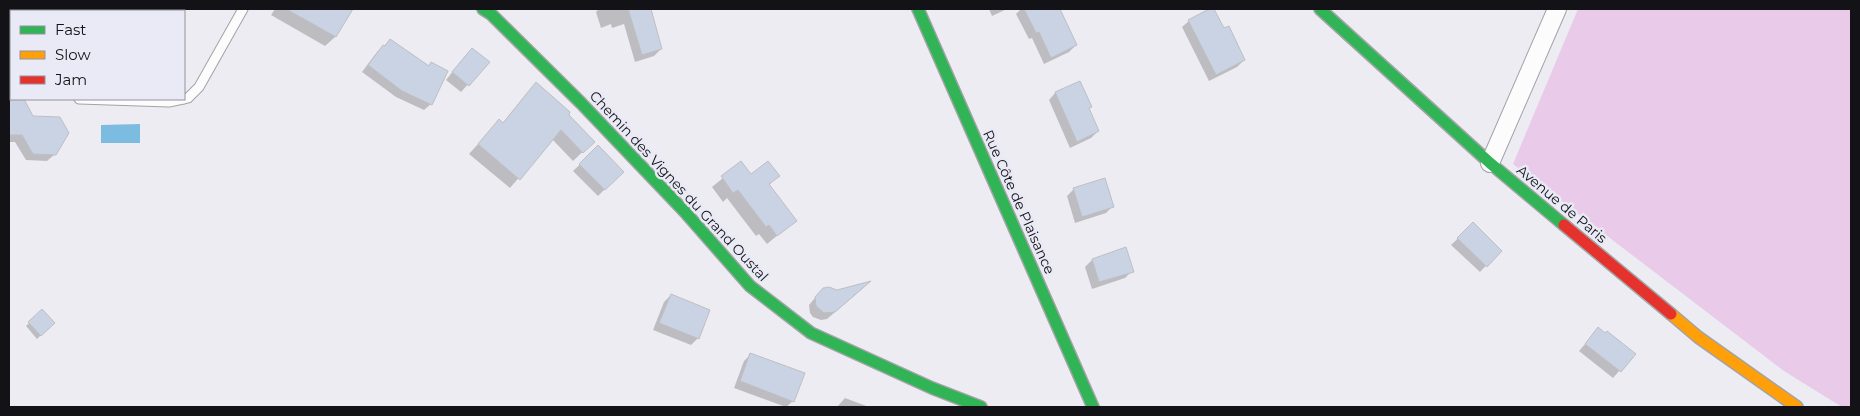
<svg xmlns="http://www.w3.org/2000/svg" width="1860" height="416" viewBox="0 0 1860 416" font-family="Montserrat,sans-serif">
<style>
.green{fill:#e9cae9}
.water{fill:#7dbce1}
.shadow{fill:#0003}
.building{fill:#cad3e3;stroke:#bebfc3}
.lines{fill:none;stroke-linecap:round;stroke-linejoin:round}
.lane-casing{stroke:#a2a3a7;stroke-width:11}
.street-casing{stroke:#a2a3a7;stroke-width:20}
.fast-casing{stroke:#a2a3a7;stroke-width:14}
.slow-casing{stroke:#a2a3a7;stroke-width:14}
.jam-casing{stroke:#a2a3a7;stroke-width:14}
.lane{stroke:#fcfcfd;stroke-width:9}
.street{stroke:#fcfcfd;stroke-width:18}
.fast{stroke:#30b455;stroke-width:11}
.slow{stroke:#ff9f0a;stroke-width:11}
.jam{stroke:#e5322d;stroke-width:11}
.labels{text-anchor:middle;stroke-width:5;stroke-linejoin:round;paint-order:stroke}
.street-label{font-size:14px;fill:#131317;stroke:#e9eaf5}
</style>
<rect width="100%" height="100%" fill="#ececf2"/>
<path class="green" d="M1578,9h273v398h-9l-58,-36 -271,-207z"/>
<path class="water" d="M140,124v19h-39v-18z"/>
<g class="shadow">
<path d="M85,9h35l-3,2h-25z"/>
<path d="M275,9h68l6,4 -14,24 -10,9 -54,-31z"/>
<path d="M599,9h50l12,40 -7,7 -19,6 -11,-38 -12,4 -1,-4 -10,4 -5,-16z"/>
<path d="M989,9h18l-15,7z"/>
<path d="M1021,9h37l18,36 -7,7 -25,12 -12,-26 -3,1 -13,-25z"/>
<path d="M1213,9l11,21 20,30 -7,7 -28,14 -27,-54 7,-6z"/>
<path d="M391,40l40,64 -7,6 -28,-13 -34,-25 15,-20z"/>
<path d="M465,56l23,6 -27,30 -15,-12z"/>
<rect x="9" y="58" width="2" height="31"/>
<path d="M1079,82l9,27 10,22 -7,7 -21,10 -21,-48 6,-7z"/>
<path d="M527,93l41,22 25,27 -20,19 -21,-22 -42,49 -41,-34 30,-33 3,3z"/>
<path d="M11,95v4h11l33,55 -8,7 -21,-1 -11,-18h-6v-43z"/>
<path d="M598,147l24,25 -24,24 -25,-25z"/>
<path d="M741,163l10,12 27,1 -10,10 27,35 -28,23 -8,-10 -3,2 -29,-38 -4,4 -11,-15z"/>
<path d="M1074,189l39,17 -7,7 -31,10 -8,-27z"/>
<path d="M1473,224l27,27 -20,21 -29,-27z"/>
<path d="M1092,260l40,11 -7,7 -33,11 -7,-22z"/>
<path d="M863,288l-36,31 -6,1 -8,-3 -3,-4 -1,-8 11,-13z"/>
<path d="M671,295l27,43 -7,7 -38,-15 11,-28z"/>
<path d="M42,311l11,12 -16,16 -11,-13z"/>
<path d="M1598,329l36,25 -21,24 -34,-27z"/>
<path d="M751,354l42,47 -7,6 -52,-19 10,-27z"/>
<path d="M845,398l24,9h-32z"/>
</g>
<g class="building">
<path d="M286,9h67l-17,28z"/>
<path d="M628,9h23l11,40 -20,6z"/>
<path d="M1024,9h36l17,36 -26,13 -12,-26 -3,1z"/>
<path d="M1209,9h5l10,19 5,-2 16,34 -29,15 -28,-55z"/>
<path d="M390,39l39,27 2,-4 17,9 -16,34 -30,-14 -34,-26 15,-20 2,1z"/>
<path d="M472,48l18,14 -21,24 -17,-14z"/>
<path d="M9,71l2,5v23h13l9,17 27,1 9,16 -13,22 -23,-1 -11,-19h-13z"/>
<path d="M1080,81l12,26 -3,1 10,23 -22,11 -22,-50z"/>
<path d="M536,82l34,30 -1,3 26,27 -12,11 -22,-23 -41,50 -42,-36 21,-25 4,4z"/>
<path d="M598,145l26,27 -19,18 -26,-26z"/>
<path d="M741,161l10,13 17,-13 12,15 -11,8 28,37 -20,15 -8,-11 -3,2 -28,-37 -5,3 -12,-17z"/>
<path d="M1105,178l9,29 -32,10 -9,-29z"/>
<path d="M1473,222l29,29 -15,16 -30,-29z"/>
<path d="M1126,247l8,25 -35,10 -7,-23z"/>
<path d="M871,281l-36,31 -11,1 -8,-7 -1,-9 8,-9 6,-1 8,3z"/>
<path d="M671,294l39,16 -11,29 -40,-16z"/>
<path d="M42,309l13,14 -14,13 -13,-14z"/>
<path d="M1598,327l7,6 2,-2 29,23 -15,18 -36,-28z"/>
<path d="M750,353l55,20 -11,29 -54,-21z"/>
</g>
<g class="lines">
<g class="lane-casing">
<g id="lane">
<path d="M79,99l90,3 14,-3"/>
<path d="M184,99l4,-1 11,-11 44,-78"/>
</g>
</g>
<g class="street-casing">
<path id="street" d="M1490,163l67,-154"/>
</g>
<g class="fast-casing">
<g id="fast">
<path d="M483,9l8,5 90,89 104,109 65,74 61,47 121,55 49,19"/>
<path d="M918,9l175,398"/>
<path d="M1320,9l170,154 74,62"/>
</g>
</g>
<g class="slow-casing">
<path id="slow" d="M1671,314l27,23 99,70"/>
</g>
<g class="jam-casing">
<path id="jam" d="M1564,225l107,89"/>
</g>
<use href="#lane" class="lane"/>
<use href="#street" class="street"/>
<use href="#fast" class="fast"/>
<use href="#slow" class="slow"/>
<use href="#jam" class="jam"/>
</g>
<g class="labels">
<g class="street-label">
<text transform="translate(679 186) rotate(47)" y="5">Chemin des Vignes du Grand Oustal</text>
<text transform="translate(1019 202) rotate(66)" y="5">Rue Côte de Plaisance</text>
<text transform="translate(1562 204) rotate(40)" y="5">Avenue de Paris</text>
</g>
</g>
<rect width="1860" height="416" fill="none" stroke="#131317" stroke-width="20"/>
<rect x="10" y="10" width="175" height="90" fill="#e9eaf5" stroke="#93949c"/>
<rect x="20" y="26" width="25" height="8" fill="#30b455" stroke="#93949c"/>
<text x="55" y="35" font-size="15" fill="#131317">Fast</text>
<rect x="20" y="51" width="25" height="8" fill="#ff9f0a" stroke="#93949c"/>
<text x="55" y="60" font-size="15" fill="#131317">Slow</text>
<rect x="20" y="76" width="25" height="8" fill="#e5322d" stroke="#93949c"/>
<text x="55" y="85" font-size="15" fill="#131317">Jam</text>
</svg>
